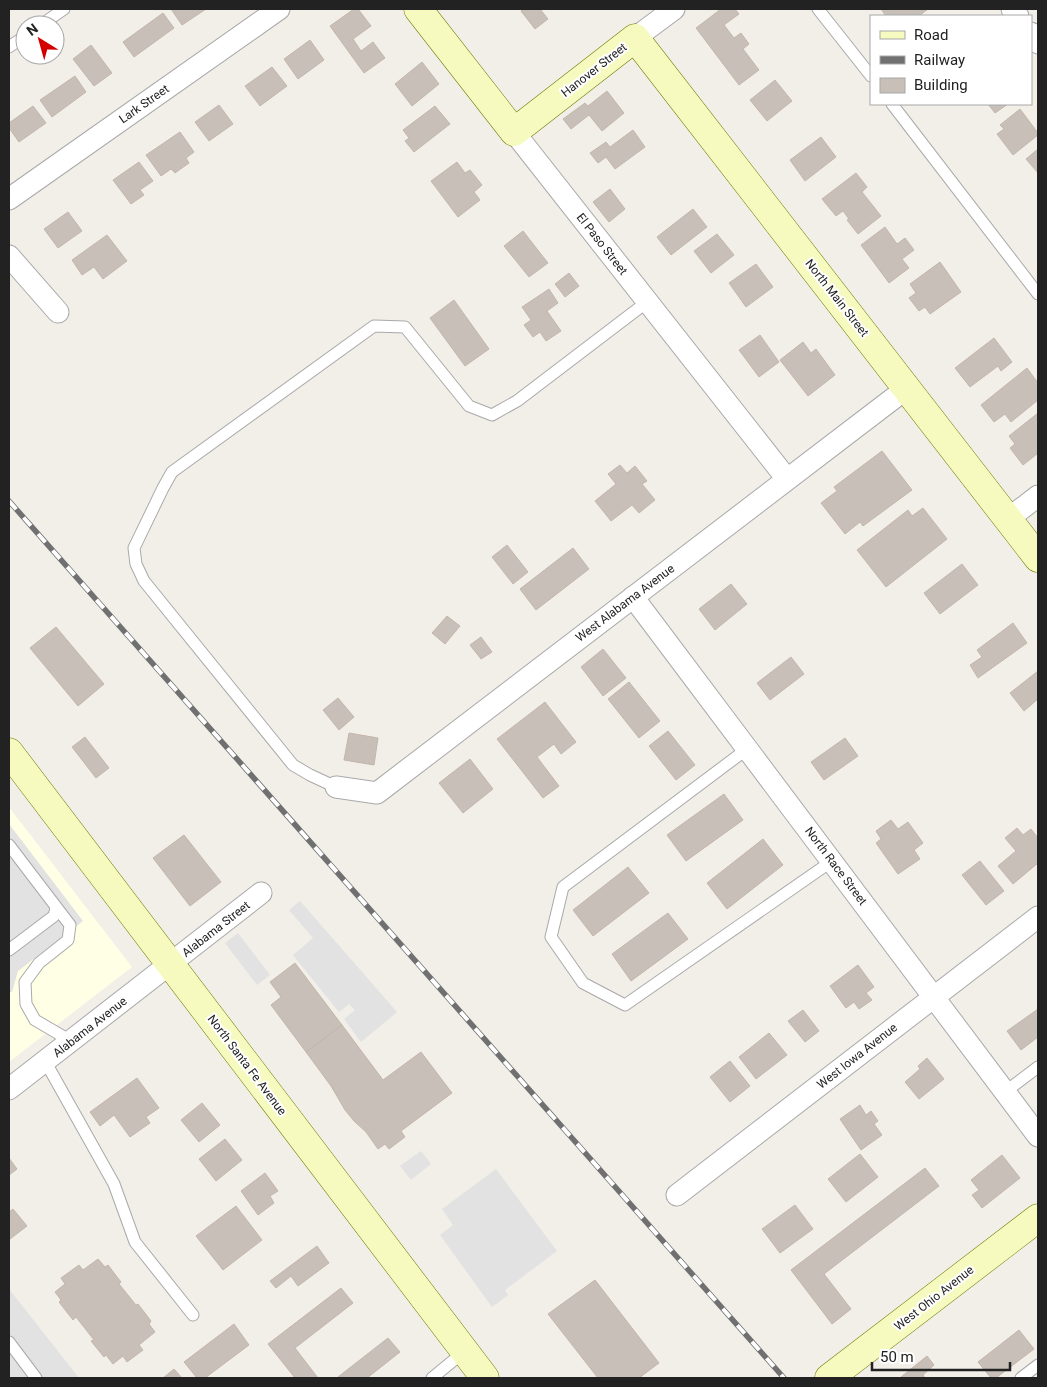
<svg xmlns="http://www.w3.org/2000/svg" width="1047" height="1387" viewBox="0 0 1047 1387" font-family="Roboto,sans-serif">
<style>
.education{fill:#ffffe5}
.parking{fill:#e2e2e2}
.building{fill:#c7bfb8;stroke:#c4b6ab}
.lines{fill:none;stroke-linecap:round;stroke-linejoin:round}
.service-casing{stroke:#a9a9a9;stroke-width:13}
.minor-casing{stroke:#a9a9a9;stroke-width:23}
.secondary-casing{stroke:#707d05;stroke-width:29}
.service{stroke:#fff;stroke-width:11}
.minor{stroke:#fff;stroke-width:21}
.secondary{stroke:#f7fabf;stroke-width:28}
.rail-casing{stroke:#707070;stroke-width:5.5}
.rail{stroke:#fff;stroke-width:4;stroke-dasharray:11;stroke-linecap:butt}
.labels{text-anchor:middle;stroke-width:4;stroke-linejoin:round;paint-order:stroke}
.street-label{font-size:12px;fill:#222;stroke:#fff}
</style>
<rect width="100%" height="100%" fill="#f2efe9"/>
<path class="education" d="M9,807l123,160 -123,95z"/>
<g class="parking">
<path d="M9,824l74,97 -65,50 -6,21h-3z"/>
<path d="M300,901l97,111 -36,30 -17,-23 11,-9 -6,-6 -10,8 -46,-57 20,-17 -24,-28z"/>
<path d="M238,933l32,42 -13,10 -32,-42z"/>
<path d="M421,1151l10,13 -20,16 -11,-14z"/>
<path d="M496,1169l61,82 -52,39 3,5 -16,12 -52,-72 13,-10 -11,-16z"/>
<path d="M9,1289l70,89h-70z"/>
</g>
<g class="building">
<path d="M171,9h35l-24,16z"/>
<path d="M354,9h4l13,17 -18,13 8,12 12,-9 12,16 -21,15 -34,-47z"/>
<path d="M525,9h15l8,10 -13,10 -14,-18z"/>
<path d="M721,9h14l4,5 -15,11 10,13 7,-5 8,11 -6,5 16,21 -20,15 -43,-57z"/>
<path d="M881,9h47l-9,7h-33z"/>
<path d="M163,13l11,15 -40,29 -11,-15z"/>
<path d="M310,40l14,20 -26,19 -14,-20z"/>
<path d="M91,45l21,28 -18,13 -21,-27z"/>
<path d="M422,62l17,22 -27,22 -17,-22z"/>
<path d="M272,67l15,19 -27,20 -15,-20z"/>
<path d="M75,76l11,16 -34,25 -12,-17z"/>
<path d="M775,80l17,21 -25,20 -17,-21z"/>
<path d="M607,91l17,22 -22,18 -13,-16 -18,14 -8,-10 22,-16 3,3z"/>
<path d="M988,104h20l-13,9z"/>
<path d="M219,105l14,19 -24,17 -14,-19z"/>
<path d="M33,106l13,17 -27,19 -10,-14v-5z"/>
<path d="M435,106l15,18 -36,28 -9,-11 4,-3 -6,-8z"/>
<path d="M1020,109l18,24v2l-25,20 -16,-21 7,-5 -4,-4z"/>
<path d="M633,130l12,17 -30,22 -9,-12 -8,6 -8,-10 16,-11 4,5z"/>
<path d="M180,132l14,20 -8,6 3,5 -14,10 -4,-4 -10,7 -15,-21z"/>
<path d="M821,137l15,20 -31,24 -15,-21z"/>
<path d="M1038,149v24l-12,-14z"/>
<path d="M139,162l14,19 -13,9 4,5 -13,9 -18,-24z"/>
<path d="M457,162l8,11 5,-3 12,15 -8,7 6,8 -22,17 -27,-36z"/>
<path d="M856,173l11,14 -5,5 19,24 -23,18 -11,-14 2,-1 -6,-8 -7,5 -14,-17z"/>
<path d="M610,189l15,20 -16,13 -16,-20z"/>
<path d="M693,209l14,18 -36,28 -14,-18z"/>
<path d="M68,212l14,19 -24,17 -14,-19z"/>
<path d="M885,227l12,17 8,-6 9,12 -12,9 7,9 -20,15 -28,-38z"/>
<path d="M523,231l25,32 -19,14 -25,-31z"/>
<path d="M717,234l17,21 -23,18 -17,-22z"/>
<path d="M107,235l20,26 -24,18 -9,-12 -12,8 -10,-15z"/>
<path d="M940,262l21,30 -31,22 -5,-7 -6,4 -10,-13 7,-5 -6,-9z"/>
<path d="M756,264l17,23 -27,20 -17,-24z"/>
<path d="M569,273l10,13 -14,11 -10,-13z"/>
<path d="M549,289l9,14 -11,8 14,20 -15,10 -6,-9 -7,5 -9,-12 7,-5 -9,-13z"/>
<path d="M454,300l35,49 -24,17 -35,-48z"/>
<path d="M760,335l19,27 -20,15 -20,-27z"/>
<path d="M994,338l18,24 -11,9 -3,-5 -28,21 -15,-19z"/>
<path d="M803,342l8,11 5,-4 19,26 -27,21 -28,-36z"/>
<path d="M1027,368l11,15v17l-27,22 -6,-8 -11,8 -13,-17z"/>
<path d="M1038,413v43l-1,-2 -14,11 -13,-17 5,-4 -6,-8z"/>
<path d="M882,451l30,39 -49,36 -3,-4 -15,12 -24,-31 16,-12 -3,-4z"/>
<path d="M620,465l7,8 8,-7 12,15 -5,3 13,16 -16,13 -7,-8 -21,16 -16,-20 21,-17 -8,-10z"/>
<path d="M923,508l24,31 -61,48 -29,-37 51,-40 4,6z"/>
<path d="M507,545l21,27 -15,12 -21,-27z"/>
<path d="M573,548l16,21 -53,41 -16,-21z"/>
<path d="M962,564l16,21 -38,29 -16,-21z"/>
<path d="M731,584l16,20 -32,26 -16,-21z"/>
<path d="M447,616l13,10 -15,18 -13,-11z"/>
<path d="M1013,623l14,20 -49,35 -8,-13 12,-8 -5,-7z"/>
<path d="M56,627l48,57 -26,22 -48,-58z"/>
<path d="M481,637l11,15 -11,7 -11,-14z"/>
<path d="M603,649l23,29 -23,18 -22,-29z"/>
<path d="M791,657l13,17 -34,26 -13,-17z"/>
<path d="M1038,671v28l-14,12 -14,-18z"/>
<path d="M629,682l31,39 -21,17 -31,-39z"/>
<path d="M338,698l16,19 -15,13 -16,-20z"/>
<path d="M545,702l31,40 -15,12 -7,-10 -17,13 22,29 -16,12 -46,-59z"/>
<path d="M668,731l27,34 -19,15 -27,-34z"/>
<path d="M349,733l29,5 -4,27 -30,-5z"/>
<path d="M85,737l24,31 -13,10 -24,-31z"/>
<path d="M845,738l13,18 -34,24 -13,-18z"/>
<path d="M470,759l23,30 -30,24 -24,-30z"/>
<path d="M724,794l19,26 -57,41 -19,-26z"/>
<path d="M891,820l7,9 10,-7 15,21 -9,7 6,9 -22,15 -22,-31 5,-4 -5,-8z"/>
<path d="M1017,828l6,7 8,-6 7,9v25l-25,21 -15,-18 18,-15 -11,-13z"/>
<path d="M184,835l37,47 -31,24 -37,-48z"/>
<path d="M763,839l20,26 -56,44 -20,-26z"/>
<path d="M980,861l24,30 -18,14 -24,-30z"/>
<path d="M628,867l21,26 -56,43 -20,-26z"/>
<path d="M668,913l20,26 -57,42 -19,-27z"/>
<path d="M295,963l47,62 -36,27 -35,-47 10,-8 -11,-15z"/>
<path d="M858,965l16,22 -8,6 6,7 -13,9 -5,-7 -8,6 -16,-22z"/>
<path d="M1038,1009v28l-17,13 -14,-19z"/>
<path d="M803,1010l16,21 -14,11 -17,-21z"/>
<path d="M342,1025l41,55 38,-28 31,41 -51,38 4,6 -16,12 -4,-5 -7,5 -12,-17 -12,-11 -9,-11 -14,-24 -25,-34z"/>
<path d="M769,1033l18,22 -31,24 -17,-22z"/>
<path d="M927,1058l17,21 -25,20 -14,-17 15,-13 -2,-3z"/>
<path d="M730,1061l20,25 -20,16 -20,-25z"/>
<path d="M137,1078l22,30 -13,9 4,6 -20,14 -16,-22 -14,11 -10,-14z"/>
<path d="M202,1103l18,22 -21,17 -18,-22z"/>
<path d="M860,1105l6,10 5,-4 7,10 -4,3 8,11 -21,15 -21,-31z"/>
<path d="M225,1139l17,21 -26,21 -17,-22z"/>
<path d="M860,1154l18,23 -32,25 -18,-23z"/>
<path d="M1002,1155l18,23 -38,30 -10,-13 7,-5 -8,-10z"/>
<path d="M9,1158l8,11 -8,6z"/>
<path d="M925,1168l14,18 -115,88 27,35 -19,15 -41,-54z"/>
<path d="M265,1173l13,18 -8,5 4,7 -16,12 -17,-24z"/>
<path d="M795,1205l18,24 -33,24 -18,-24z"/>
<path d="M236,1206l26,34 -39,30 -27,-34z"/>
<path d="M13,1209l14,17 -17,13 -1,-2v-25z"/>
<path d="M317,1246l12,17 -31,23 -7,-10 -15,12 -6,-7z"/>
<path d="M98,1259l7,8 3,-2 13,17 -2,2 17,21 2,-1 13,17 -2,3 6,8 -16,13 4,5 -16,12 -4,-6 -10,8 -7,-9 -2,2 -13,-16 3,-1 -18,-23 -3,3 -14,-18 2,-2 -6,-8 10,-8 -4,-6 18,-13 4,5z"/>
<path d="M595,1280l64,83 -20,15h-41l-50,-64z"/>
<path d="M341,1288l12,15 -58,45 23,30h-23l-27,-34z"/>
<path d="M234,1324l15,21 -44,33h-8l-13,-16z"/>
<path d="M1019,1330l15,19 -38,29h-5l-13,-16z"/>
<path d="M388,1338l12,14 -33,26h-29v-1z"/>
<path d="M927,1356l7,9 -11,10 2,3h-23l-1,-1z"/>
<path d="M174,1369l8,9h-19z"/>
</g>
<g class="lines">
<g class="service-casing">
<g id="service">
<path d="M818,9l53,67"/>
<path d="M41,25l23,-16"/>
<path d="M9,47l16,-11"/>
<path d="M892,104l146,190"/>
<path d="M747,749l-184,138 -12,50 32,46 42,22 207,-144"/>
<path d="M336,787l-26,-12 -17,-10 -149,-184 -8,-17 -2,-16 29,-60 9,-16 202,-146 31,1 64,79 23,9 25,-14 130,-99"/>
<path d="M9,845l61,80 -2,15 -29,23 -14,19 1,22 9,16 36,21"/>
<path d="M9,950l45,-34 2,-8"/>
<path d="M45,1061l69,123 21,58 58,73"/>
<path d="M1005,1092l33,-25"/>
<path d="M9,1342l27,36"/>
<path d="M432,1378l33,-27"/>
<path d="M1021,1378l17,-13"/>
</g>
</g>
<g class="minor-casing">
<g id="minor">
<path d="M1012,9l6,7"/>
<path d="M1031,33l7,10"/>
<path d="M635,38l39,-29"/>
<path d="M514,132l273,347"/>
<path d="M9,199l270,-190"/>
<path d="M9,256l49,56"/>
<path d="M1008,519l30,-23"/>
<path d="M633,597l405,539"/>
<path d="M336,787l41,6 530,-405"/>
<path d="M9,1089l252,-196"/>
<path d="M677,1195l361,-278"/>
</g>
</g>
<g class="secondary-casing">
<g id="secondary">
<path d="M418,9l96,123 121,-94 403,520"/>
<path d="M9,752c159,209 317,418 476,626"/>
<path d="M829,1378l209,-160"/>
</g>
</g>
<use href="#service" class="service"/>
<use href="#minor" class="minor"/>
<use href="#secondary" class="secondary"/>
<g class="rail-casing">
<path id="rail" d="M9,501l775,877"/>
</g>
<use href="#rail" class="rail"/>
</g>
<g class="labels">
<g class="street-label">
<text transform="translate(594 70) rotate(-38)" y="4">Hanover Street</text>
<text transform="translate(144 104) rotate(-35)" y="4">Lark Street</text>
<text transform="translate(602 244) rotate(52)" y="4">El Paso Street</text>
<text transform="translate(837 298) rotate(52)" y="4">North Main Street</text>
<text transform="translate(625 603) rotate(-37)" y="4">West Alabama Avenue</text>
<text transform="translate(836 866) rotate(53)" y="4">North Race Street</text>
<text transform="translate(216 929) rotate(-38)" y="4">Alabama Street</text>
<text transform="translate(90 1027) rotate(-38)" y="4">Alabama Avenue</text>
<text transform="translate(857 1056) rotate(-38)" y="4">West Iowa Avenue</text>
<text transform="translate(247 1065) rotate(53)" y="4">North Santa Fe Avenue</text>
<text transform="translate(934 1298) rotate(-38)" y="4">West Ohio Avenue</text>
</g>
</g>
<rect width="1047" height="1387" fill="none" stroke="#222222" stroke-width="20"/>
<rect x="870" y="15" width="162" height="90" fill="#ffffff" stroke="#a7a7a7"/>
<rect x="880" y="31" width="25" height="8" fill="#f7fabf" stroke="#a7a7a7"/>
<text x="914" y="40" font-size="15" fill="#222222">Road</text>
<rect x="880" y="56" width="25" height="8" fill="#707070" stroke="#a7a7a7"/>
<text x="914" y="65" font-size="15" fill="#222222">Railway</text>
<rect x="880" y="78" width="25" height="15" fill="#c7bfb8" stroke="#a7a7a7"/>
<text x="914" y="90" font-size="15" fill="#222222">Building</text>
<g transform="translate(40 40) rotate(323)"><circle r="24" fill="#ffffff" stroke="#a7a7a7"/>
<path d="M0-4L9 19L0 12L-9 19Z" fill="#d40000"/>
<text y="-8" font-size="14" font-weight="bold" text-anchor="middle" fill="#222222">N</text>
</g>
<path d="M872 1362v8h138v-8" fill="none" stroke="#222222" stroke-width="2.5"/>
<text x="880" y="1362" font-size="15" fill="#222222" stroke="#ffffff" stroke-width="4" paint-order="stroke">50 m</text>
</svg>
